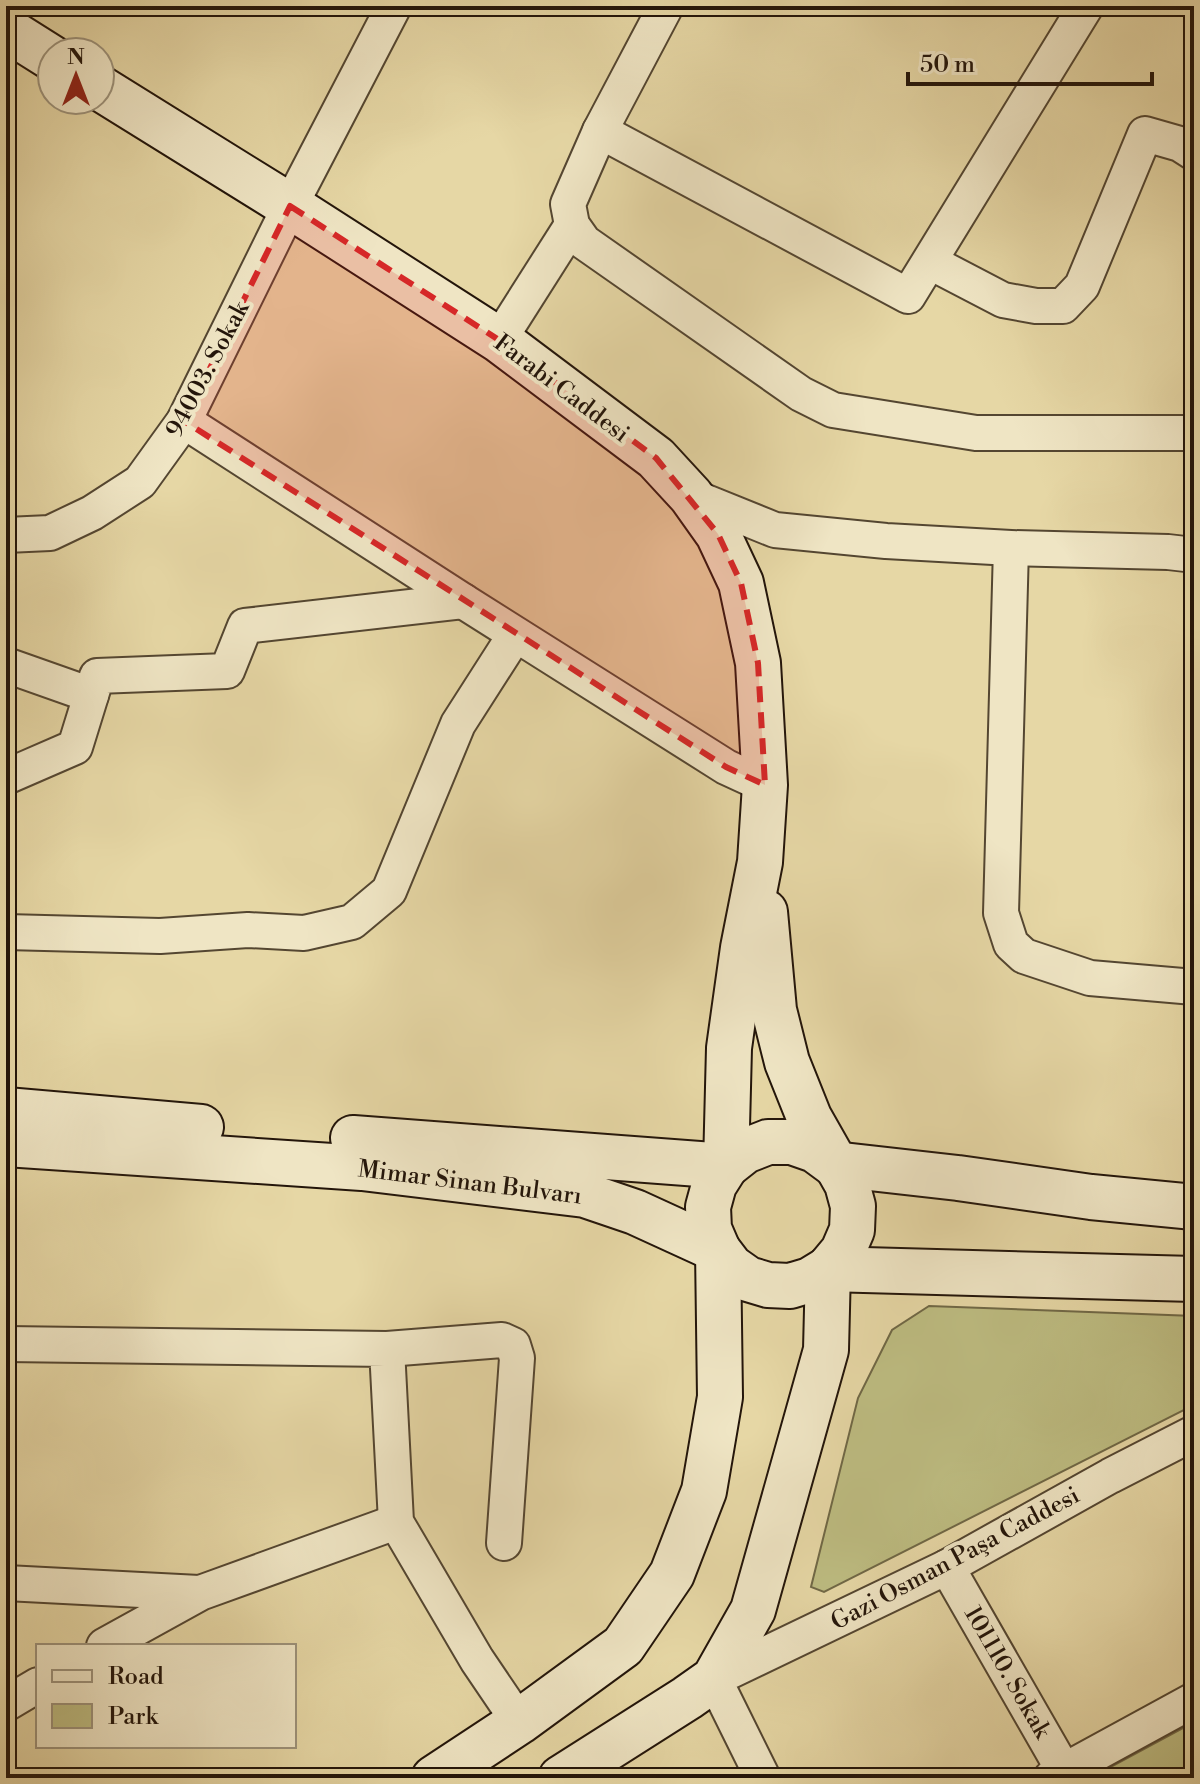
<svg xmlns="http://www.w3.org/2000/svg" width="1200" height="1784" viewBox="0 0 1200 1784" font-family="'Libre Bodoni',serif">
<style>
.green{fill:#bdbc81;stroke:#706846;stroke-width:2}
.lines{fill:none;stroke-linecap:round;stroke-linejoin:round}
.street-casing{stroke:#544631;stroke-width:38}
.secondary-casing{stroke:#23150a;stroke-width:48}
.street{stroke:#efe5c4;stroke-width:34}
.secondary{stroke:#efe5c4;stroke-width:44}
.marked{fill:#d62828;fill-opacity:0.2;stroke:#d62828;stroke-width:6;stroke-dasharray:16 10;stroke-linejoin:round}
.labels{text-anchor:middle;stroke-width:8;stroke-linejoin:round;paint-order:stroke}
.street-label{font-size:24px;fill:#23150a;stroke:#efe5c4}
</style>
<rect width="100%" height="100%" fill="#e6d7a5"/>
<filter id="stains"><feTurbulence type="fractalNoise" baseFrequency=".0025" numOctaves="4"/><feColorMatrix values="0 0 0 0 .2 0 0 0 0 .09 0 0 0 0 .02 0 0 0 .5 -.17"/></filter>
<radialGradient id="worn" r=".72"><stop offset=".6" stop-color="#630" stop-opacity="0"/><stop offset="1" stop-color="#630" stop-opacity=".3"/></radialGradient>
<g class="green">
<path d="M929,1306l265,10v89l-370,187 -13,-5 47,-189 34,-68z"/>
<path d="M1194,1722v56h-104z"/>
</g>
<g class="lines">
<g class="street-casing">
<g id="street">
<path d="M666,6l-66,125 -32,73 4,21 12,17 217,152 32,16 143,23h218"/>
<path d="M600,131l308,165 178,-290"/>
<path d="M930,262l73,38 33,6h27l19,-20 63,-152 35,10 14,9"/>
<path d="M499,340l73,-115"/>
<path d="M184,421l279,180 263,166 39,18"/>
<path d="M691,496l84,34 111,11 125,7 157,4 26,3"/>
<path d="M6,535l44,-2 42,-20 48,-31 44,-61 106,-215 104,-200"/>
<path d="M1011,548l-10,365 10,31 13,12 66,22 104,9"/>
<path d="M6,665l85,30"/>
<path d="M6,777l69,-30 22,-71 130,-5 18,-45 218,-25"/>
<path d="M6,932l154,4 88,-6 56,3 48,-11 37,-31 69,-167 57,-89"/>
<path d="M6,1344l381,5 9,173 81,138 42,62"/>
<path d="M387,1349l115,-9 11,5 4,13 -13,185"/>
<path d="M947,1567l121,211"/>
<path d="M6,1583l193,10"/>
<path d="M104,1646l96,-53 196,-71"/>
<path d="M6,1704l32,-19"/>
<path d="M763,1778l-49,-99 233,-112 163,-91 84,-43"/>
<path d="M1051,1778l143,-78"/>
</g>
</g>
<g class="secondary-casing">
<g id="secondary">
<path d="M6,29l46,29"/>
<path d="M100,88l190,118 209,134 157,118 35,38 27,38 23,49 17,80 7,122 -5,77 -17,86 -14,100 -3,118 -12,19 -6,22 1,22 9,21 2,147 -16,94 -32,83 -49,72 -104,76 -85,56"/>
<path d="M765,912l9,98 13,52 22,55 38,67 6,22 -1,24 -9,21 -15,18"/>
<path d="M6,1110l195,17"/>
<path d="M353,1138l373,28 19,-15 23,-9h24l23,8 19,14 124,14 133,19 103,10"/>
<path d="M6,1144l356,24 223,27 50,17 83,38 13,17 17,12 20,6 22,1 20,-6 18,-11 366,10"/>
<path d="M561,1778l126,-80 27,-19 39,-69 73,-260 2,-81"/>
</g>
</g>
<use href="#street" class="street"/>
<use href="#secondary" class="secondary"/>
</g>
<path class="marked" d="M290,206l209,134 157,118 62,76 23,49 17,80 7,122 -39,-18 -542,-346z"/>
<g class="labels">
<g class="street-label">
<text transform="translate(207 369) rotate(-62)" y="8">94003. Sokak</text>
<text transform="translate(562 388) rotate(37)" y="8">Farabi Caddesi</text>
<text transform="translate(470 1182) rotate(7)" y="8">Mimar Sinan Bulvarı</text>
<text transform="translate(955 1558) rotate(-28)" y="8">Gazi Osman Paşa Caddesi</text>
<text transform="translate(1008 1672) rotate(60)" y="8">101110. Sokak</text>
</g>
</g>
<rect width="1200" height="1784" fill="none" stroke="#e6d7a5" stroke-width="32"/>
<rect x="8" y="8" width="1184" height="1768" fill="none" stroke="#23150a" stroke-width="4"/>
<rect x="16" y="16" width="1168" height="1752" fill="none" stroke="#23150a" stroke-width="2"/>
<rect x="36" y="1644" width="260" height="104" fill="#efe5c4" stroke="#9d927a" stroke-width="2"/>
<rect x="52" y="1670" width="40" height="12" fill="#efe5c4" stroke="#9d927a" stroke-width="2"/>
<text x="108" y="1684" font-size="24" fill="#23150a">Road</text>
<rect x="52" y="1704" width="40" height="24" fill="#bdbc81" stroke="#9d927a" stroke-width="2"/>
<text x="108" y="1724" font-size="24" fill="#23150a">Park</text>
<g transform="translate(76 76)"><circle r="38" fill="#efe5c4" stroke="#9d927a" stroke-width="2"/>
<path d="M0-6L14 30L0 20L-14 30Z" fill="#8f2418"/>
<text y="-12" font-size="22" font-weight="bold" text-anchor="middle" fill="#23150a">N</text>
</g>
<path d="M908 72v12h244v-12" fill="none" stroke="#23150a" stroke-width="4"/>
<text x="920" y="72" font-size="24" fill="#23150a" stroke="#efe5c4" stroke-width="6" paint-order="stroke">50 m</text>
<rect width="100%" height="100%" filter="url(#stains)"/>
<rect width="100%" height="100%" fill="url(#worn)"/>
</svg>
